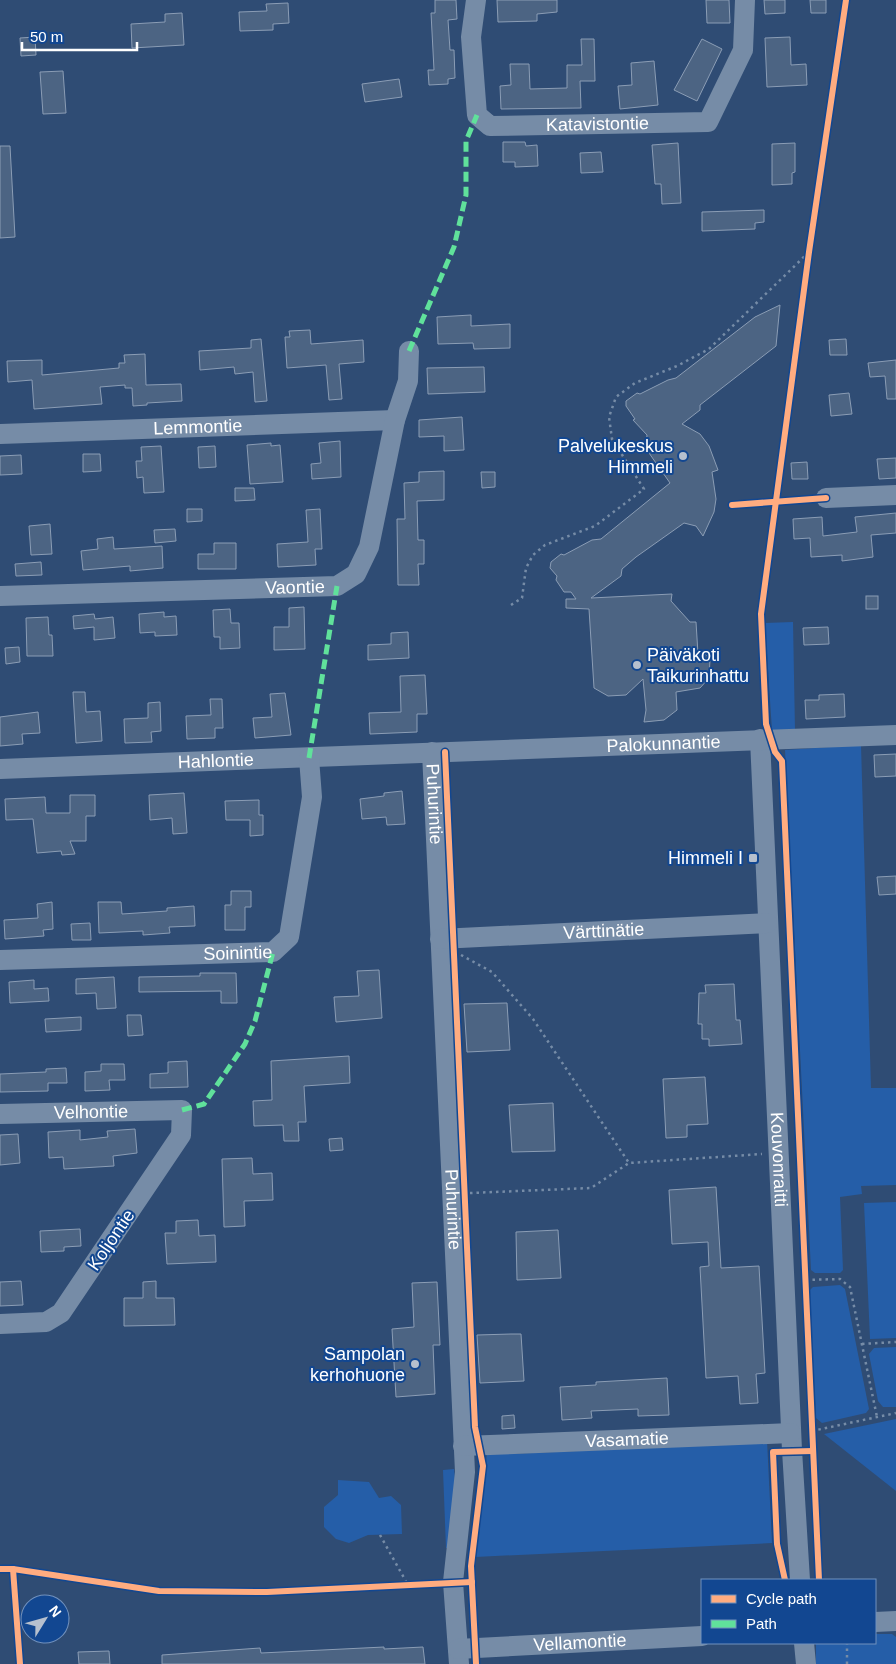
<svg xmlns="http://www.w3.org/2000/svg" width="896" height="1664" viewBox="0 0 896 1664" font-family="Arial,sans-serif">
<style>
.green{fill:#255ea8}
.building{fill:#4c6483;stroke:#8b9db5}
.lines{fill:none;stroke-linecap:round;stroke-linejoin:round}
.path{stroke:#768ca7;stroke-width:2.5;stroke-dasharray:2.5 4;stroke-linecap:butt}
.minor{stroke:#768ca7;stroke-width:20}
.quiet{stroke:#60e19b;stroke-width:5;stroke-dasharray:10 5;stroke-linecap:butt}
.cycleway-casing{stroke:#124791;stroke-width:9}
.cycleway{stroke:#ffac80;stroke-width:6}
.poi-dot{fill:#b6c0ce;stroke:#124791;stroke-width:2}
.labels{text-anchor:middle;stroke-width:4;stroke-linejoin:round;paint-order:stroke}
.street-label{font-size:18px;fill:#fff;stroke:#124791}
.poi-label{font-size:18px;fill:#fff;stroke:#124791;text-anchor:end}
</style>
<rect width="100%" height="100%" fill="#2f4c74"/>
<g class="green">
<path d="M793,622l2,109h-23l-7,-108z"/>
<path d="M861,745l10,343h25v97l-35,1 1,8 -22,3 3,73 -3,3h-25l-4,-3 -26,-520z"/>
<path d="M896,1202v136l-26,1 -6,-136z"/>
<path d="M840,1285l5,4 24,120 -3,4 -44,10 -6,-5 -7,-127 4,-4z"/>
<path d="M896,1347v60h-13l-5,-6 -9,-47 5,-6z"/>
<path d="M896,1419v72l-72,-57z"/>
<path d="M767,1440l5,103 -297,14 12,-104 24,1 158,-7z"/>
<path d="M454,1469l3,26 -7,53h-4l-3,-78z"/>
<path d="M338,1480l31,2 10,16 12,-2 10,9 1,29 -34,1 -19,8 -13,-4 -12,-12v-20l14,-12z"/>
<path d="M875,1634h17l4,3v27h-80v-21h59z"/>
</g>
<g class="building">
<path d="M435,0h21l1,19 -9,1 2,30h4l1,28 -7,1v5l-19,1 -1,-15h6l-3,-57h4z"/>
<path d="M497,0h60v12l-20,2v7l-39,1z"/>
<path d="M706,0h23l1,23h-23z"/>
<path d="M764,0h21v13l-20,1z"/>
<path d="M810,0h16v13h-15z"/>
<path d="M288,3l1,20 -16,1v6l-33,1 -1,-19 28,-1 -1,-7z"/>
<path d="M182,13l2,32 -52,3 -1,-24 34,-2v-8z"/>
<path d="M35,37l1,18 -15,1 -1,-18z"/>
<path d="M790,37l1,28 15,-1 1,21 -40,2 -2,-49z"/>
<path d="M581,39h13l1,42h-15l1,27 -80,1 -1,-23 11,-1 -1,-21h19l1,25 37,-1v-23h15z"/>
<path d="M702,39l20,10 -25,52 -23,-11z"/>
<path d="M654,61l4,44 -38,4 -2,-23 14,-1 -1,-22z"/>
<path d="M63,71l3,42 -23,1 -3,-42z"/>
<path d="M399,79l3,18 -37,5 -3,-18z"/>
<path d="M503,142h22l1,4 11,-1 1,21 -23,1v-5h-12z"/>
<path d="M678,143l3,60 -19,1 -1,-20h-6l-3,-39z"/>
<path d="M795,143v29l-3,1v11l-20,1v-41z"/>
<path d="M0,146h10l5,91 -15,1z"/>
<path d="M601,152l2,20 -22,1 -1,-20z"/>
<path d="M764,210v12l-9,1v6l-53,2v-19z"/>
<path d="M780,305l-4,41 -76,59v5l-18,14 18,10 9,12 9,24 -6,2 4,27 -2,13 -11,24 -7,-10 -12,-3 -48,34 -14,12 -1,7 -30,22 81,-4 -1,7 19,21h6l2,32h7l5,5 -1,19 -9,10 -24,4 1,18 -13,10 -20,2 2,-12 -3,-31 -17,16 -18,1 -14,-8 -5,-79 -23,-1v-9h10l-5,-7h-7l-8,-12 1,-4 -7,-8 1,-6 10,-8 3,1 28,-15 9,-1 69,-56 -21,-30 -3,-6 1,-12 -14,-15 2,-1 -9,-13v-5l11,-8 3,1 28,-14 8,-2 79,-61z"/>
<path d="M471,315v11l39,-2v24l-36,1 -1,-6 -35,1 -1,-27z"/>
<path d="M310,330l1,14 52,-4 1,22 -25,2 3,35 -13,1 -3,-35 -39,3 -2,-31h5l-1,-6z"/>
<path d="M261,339l6,62 -12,1 -2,-30 -18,2 -1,-7 -34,3 -1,-19 52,-3v-8z"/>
<path d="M846,339l1,16h-17l-1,-15z"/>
<path d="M145,354l1,31 35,-1 1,17 -35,2v2l-14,1 -1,-18h-7v-3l-25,2 2,17 -68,5 -2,-29 -24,2 -1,-21 35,-1v15l77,-7v-5h6l-1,-8z"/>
<path d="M896,360v39h-9l-2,-23 -15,1 -2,-14z"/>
<path d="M484,367l1,25 -57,2 -1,-26z"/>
<path d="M849,393l3,21 -21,2 -2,-21z"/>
<path d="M462,417l2,33 -20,1v-15l-25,1v-17z"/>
<path d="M340,441l1,36 -29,2 -1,-15 10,-1 -2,-20z"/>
<path d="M271,443v3l9,-1 3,37 -33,2 -3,-39z"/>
<path d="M161,446l3,46 -20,1 -1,-16 -6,1 -1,-17h6l-1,-14z"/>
<path d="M215,446l1,21 -17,1 -1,-21z"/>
<path d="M83,454h17l1,17 -18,1z"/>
<path d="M21,455l1,19 -22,1v-19z"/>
<path d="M896,458v20l-17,1 -2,-20z"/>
<path d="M807,462l1,17h-16l-1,-16z"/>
<path d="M444,471v29l-27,1 1,39h6v24h-6l1,21h-21l-1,-66h8l-1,-36 15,-1v-10z"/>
<path d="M481,472h14v15l-13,1z"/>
<path d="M235,488h19l1,12 -20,1z"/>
<path d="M187,509h15v12l-15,1z"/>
<path d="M320,509l2,40h-7l1,16 -38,2 -1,-23 31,-2 -2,-32z"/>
<path d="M896,513v20l-25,2 2,22 -31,4v-6l-31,2 -1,-19 -16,1 -1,-20 29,-2 1,19 34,-4 -2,-15z"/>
<path d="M50,524l2,30 -21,1 -2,-29z"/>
<path d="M175,529l1,12 -21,2 -1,-13z"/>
<path d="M113,537l1,12 48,-3 1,22 -33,3v-5l-47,4 -2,-19 17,-2 -1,-10z"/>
<path d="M214,543h22v26h-38v-15h16z"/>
<path d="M41,562l1,13 -26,1 -1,-12z"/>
<rect x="866" y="596" width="12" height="13"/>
<path d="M304,607l1,42 -31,1v-23h15v-19z"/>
<path d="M230,609l1,14h8l1,25 -20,1v-12h-6l-1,-27z"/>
<path d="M164,612v5l12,-1 1,19 -22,1v-4l-15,1 -1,-19z"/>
<path d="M94,614l1,5 18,-2 2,21 -21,2v-13l-20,2 -1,-13z"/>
<path d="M48,617l1,18h3l1,21h-26l-1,-38z"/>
<path d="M828,627l1,17 -25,1 -1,-17z"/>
<path d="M408,632l1,26 -41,2v-15l23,-1v-11z"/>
<path d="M19,647l1,15 -14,2 -1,-16z"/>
<path d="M425,675l2,39h-10v18l-47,2 -1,-21 32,-1 -1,-36z"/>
<path d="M73,692h12l1,20 14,-1 2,30 -26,2z"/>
<path d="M285,693l6,42 -36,3 -2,-20 19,-1 -2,-23z"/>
<path d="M844,694l1,23 -39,2 -1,-19h14v-5z"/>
<path d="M210,699h12l1,29h-8v10l-28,1 -1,-23 25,-1z"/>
<path d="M160,702l1,29 -10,1 1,10 -27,1 -1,-24 24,-1v-15z"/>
<path d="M38,712l2,21 -18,1 1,10 -23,2v-29z"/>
<path d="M896,754v22l-21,1 -1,-22z"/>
<path d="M402,791l3,33 -18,1 -1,-8 -24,2 -2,-20 24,-3v-3z"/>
<path d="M184,793l3,40 -14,1 -1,-16 -22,2 -1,-25z"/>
<path d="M70,795h25v21h-9v25h-16l5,13 -13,1 -1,-4 -24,2 -4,-34 -27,1 -1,-21 40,-2 1,16h24z"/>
<path d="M259,800v15h4v20l-13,1v-16h-24l-1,-19z"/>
<path d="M896,876v18l-17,1 -2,-18z"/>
<path d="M231,891h20v16h-6v23h-20v-25h6z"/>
<path d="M52,902l1,27 -10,1 1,6 -39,3 -1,-19 34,-2 -1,-14z"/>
<path d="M98,902h23l1,12 45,-3v-3l27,-2 1,20 -26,1 1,6 -27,2v-4l-44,2z"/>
<path d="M90,923l1,17h-19l-1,-16z"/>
<path d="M379,970l3,48 -46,4 -2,-25 25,-1 -2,-25z"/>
<path d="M200,973h36l1,30h-16v-12l-82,1v-15l61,-1z"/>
<path d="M114,977l2,31 -19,1 -1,-16 -20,1v-15z"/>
<path d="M34,980v9l14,-1 1,13 -39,2 -1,-21z"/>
<path d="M734,984l2,36h4l2,24 -33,2v-7h-7v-15h-4l1,-31h7l-1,-8z"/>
<path d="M507,1003l3,47 -43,2 -3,-48z"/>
<path d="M127,1015h14l2,20 -15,1z"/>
<path d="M81,1017v13l-35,2 -1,-13z"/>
<path d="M349,1056l1,27 -46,3 2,36h-8l1,19h-15l-1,-16 -29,1 -1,-25 19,-1 -1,-39z"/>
<path d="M187,1061l1,26 -38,1v-14l18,-1v-11z"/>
<path d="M101,1064h23l1,16h-16l1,10 -25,1v-19l16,-1z"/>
<path d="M66,1068l1,15h-19v8l-48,1v-18l46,-2v-3z"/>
<path d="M705,1077l3,47 -21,1v12l-21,1 -3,-59z"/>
<path d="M553,1103l2,48 -43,1 -3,-47z"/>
<path d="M135,1129l2,24 -24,3 1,10 -50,3 -1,-12 -14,1 -1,-26 32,-2v10l28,-3 -1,-6z"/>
<path d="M18,1134l2,29 -20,2v-30z"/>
<path d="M342,1138l1,12 -13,1 -1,-12z"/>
<path d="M252,1158l1,16 19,-1 1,27 -29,1 1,25 -21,1 -2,-68z"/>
<path d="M716,1187l5,81 38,-2 6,107 -9,1 2,29 -18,1 -2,-28 -32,2 -6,-111 9,-1 -1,-24 -36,2 -3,-54z"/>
<path d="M198,1220l1,16 16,-1 1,27 -49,2 -2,-31h11v-12z"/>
<path d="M80,1229l1,17 -17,1v4l-23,1 -1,-21z"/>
<path d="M558,1230l3,48 -44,2 -1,-48z"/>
<path d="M21,1281l2,24 -23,1v-24z"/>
<path d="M156,1281v17h18l1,27 -51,1v-28h19v-16z"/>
<path d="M437,1282l3,63h-7l2,49 -39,3 -4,-68 22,-2 -2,-44z"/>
<path d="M511,1334h10l3,47 -44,2 -3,-48z"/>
<path d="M667,1378l2,37 -31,1v-7l-47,2 1,7 -30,2 -2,-33 36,-2v-3z"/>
<path d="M514,1415l1,13 -13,1v-13z"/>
<path d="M384,1647v2l39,-2 2,17h-263v-9l98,-7 1,5z"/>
<path d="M109,1651l1,13h-31l-1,-12z"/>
</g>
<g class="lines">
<g class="path">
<path d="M511,605l11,-7 4,-30 7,-13 12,-10 50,-19 49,-37 -32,-50 -3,-22 7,-20 19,-14 42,-17 32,-17 100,-97"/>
<path d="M461,955l31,17 41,47 96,144 133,-9"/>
<path d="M470,1193l121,-5 38,-25"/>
<path d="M806,1280l34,-1 10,8 27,130"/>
<path d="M862,1344l34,-2"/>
<path d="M812,1431l84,-18"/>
<path d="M380,1535l28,50"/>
<path d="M847,1664v-21"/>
</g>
<g class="minor">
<path id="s1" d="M476,0l-5,37 6,78 13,11 218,-4 35,-72 2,-50"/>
<path id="s2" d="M0,434l395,-14"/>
<path d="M826,498l70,-3"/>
<path id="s3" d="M0,596l337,-10 19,-12 13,-27 26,-127 13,-39 1,-30"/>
<path id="s4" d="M760,739l32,711 8,130"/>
<path id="s5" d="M432,752l33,720 -12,110 6,82"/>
<path id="s6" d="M0,769l896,-34"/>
<path id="s7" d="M440,939l327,-16"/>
<path id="s8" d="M0,960l273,-8 16,-15 23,-140 -3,-39"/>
<path id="s9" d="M0,1114l182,-4 -1,25 -120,178 -15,9 -46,2"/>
<path id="s10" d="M463,1446l328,-13"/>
<path d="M875,1622l21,-1"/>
<path d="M804,1643l2,21"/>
<path id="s11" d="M458,1649l244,-13"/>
</g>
<g class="quiet">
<path d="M409,351l45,-104 12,-52v-54l11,-26"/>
<path d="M309,758l28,-172"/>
<path d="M182,1110l22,-6 41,-60 10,-23 18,-69"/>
</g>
<g class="cycleway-casing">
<g id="cycleway">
<path d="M732,505l94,-7"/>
<path d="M445,752l30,675 8,39 -12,100 5,98"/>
<path d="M0,1569h13l146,22 108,1 205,-10"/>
<path d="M13,1569l7,95"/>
<path d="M785,1580l-8,-36 -4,-92 40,-1"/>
<path d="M819,1580l-37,-819 -7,-9 -9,-28 -5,-110 48,-362 37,-252"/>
</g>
</g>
<use href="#cycleway" class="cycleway"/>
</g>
<g class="poi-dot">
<circle cx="683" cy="456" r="5"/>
<circle cx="637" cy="665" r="5"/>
<rect x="748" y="853" width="10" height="10" rx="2.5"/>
<circle cx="415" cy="1364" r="5"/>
</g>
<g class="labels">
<g class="street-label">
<text dy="6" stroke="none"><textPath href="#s1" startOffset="240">Katavistontie</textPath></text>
<text dy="6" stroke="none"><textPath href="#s2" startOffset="198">Lemmontie</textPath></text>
<text dy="6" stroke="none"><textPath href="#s3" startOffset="295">Vaontie</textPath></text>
<text dy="6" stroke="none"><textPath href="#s6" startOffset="664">Palokunnantie</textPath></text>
<text dy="6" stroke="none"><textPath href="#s6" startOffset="216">Hahlontie</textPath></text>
<text dy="6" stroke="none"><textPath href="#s5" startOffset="52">Puhurintie</textPath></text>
<text dy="6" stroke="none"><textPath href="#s7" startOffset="164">Värttinätie</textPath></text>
<text dy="6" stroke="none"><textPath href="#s8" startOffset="238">Soinintie</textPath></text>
<text dy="6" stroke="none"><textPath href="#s9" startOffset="91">Velhontie</textPath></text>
<text dy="6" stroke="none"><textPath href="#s4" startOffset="421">Kouvonraitti</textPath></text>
<text dy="6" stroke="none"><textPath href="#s5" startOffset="458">Puhurintie</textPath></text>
<text transform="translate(111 1240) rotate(-56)" y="6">Koljontie</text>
<text dy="6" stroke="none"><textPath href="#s10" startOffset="164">Vasamatie</textPath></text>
<text dy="6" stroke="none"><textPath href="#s11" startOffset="122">Vellamontie</textPath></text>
</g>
<g class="poi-label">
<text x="673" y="452">Palvelukeskus<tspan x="673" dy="21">Himmeli</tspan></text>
<text x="647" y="661" text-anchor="start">Päiväkoti<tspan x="647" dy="21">Taikurinhattu</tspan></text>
<text x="743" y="864">Himmeli I</text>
<text x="405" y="1360">Sampolan<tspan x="405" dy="21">kerhohuone</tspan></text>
</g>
</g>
<rect x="701" y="1579" width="175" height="65" fill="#124791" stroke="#7191bd"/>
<rect x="711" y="1595" width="25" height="8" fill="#ffac80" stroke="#7191bd"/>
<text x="746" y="1604" font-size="15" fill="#ffffff">Cycle path</text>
<rect x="711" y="1620" width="25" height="8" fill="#60e19b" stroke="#7191bd"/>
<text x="746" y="1629" font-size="15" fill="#ffffff">Path</text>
<g transform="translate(45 1619) rotate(53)"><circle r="24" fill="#124791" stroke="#7191bd"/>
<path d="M0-4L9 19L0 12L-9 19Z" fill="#b6c0ce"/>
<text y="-8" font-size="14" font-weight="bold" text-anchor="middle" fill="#ffffff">N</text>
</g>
<path d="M22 42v8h115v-8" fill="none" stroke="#ffffff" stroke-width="2.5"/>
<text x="30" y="42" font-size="15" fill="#ffffff" stroke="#124791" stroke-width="4" paint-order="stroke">50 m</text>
</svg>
